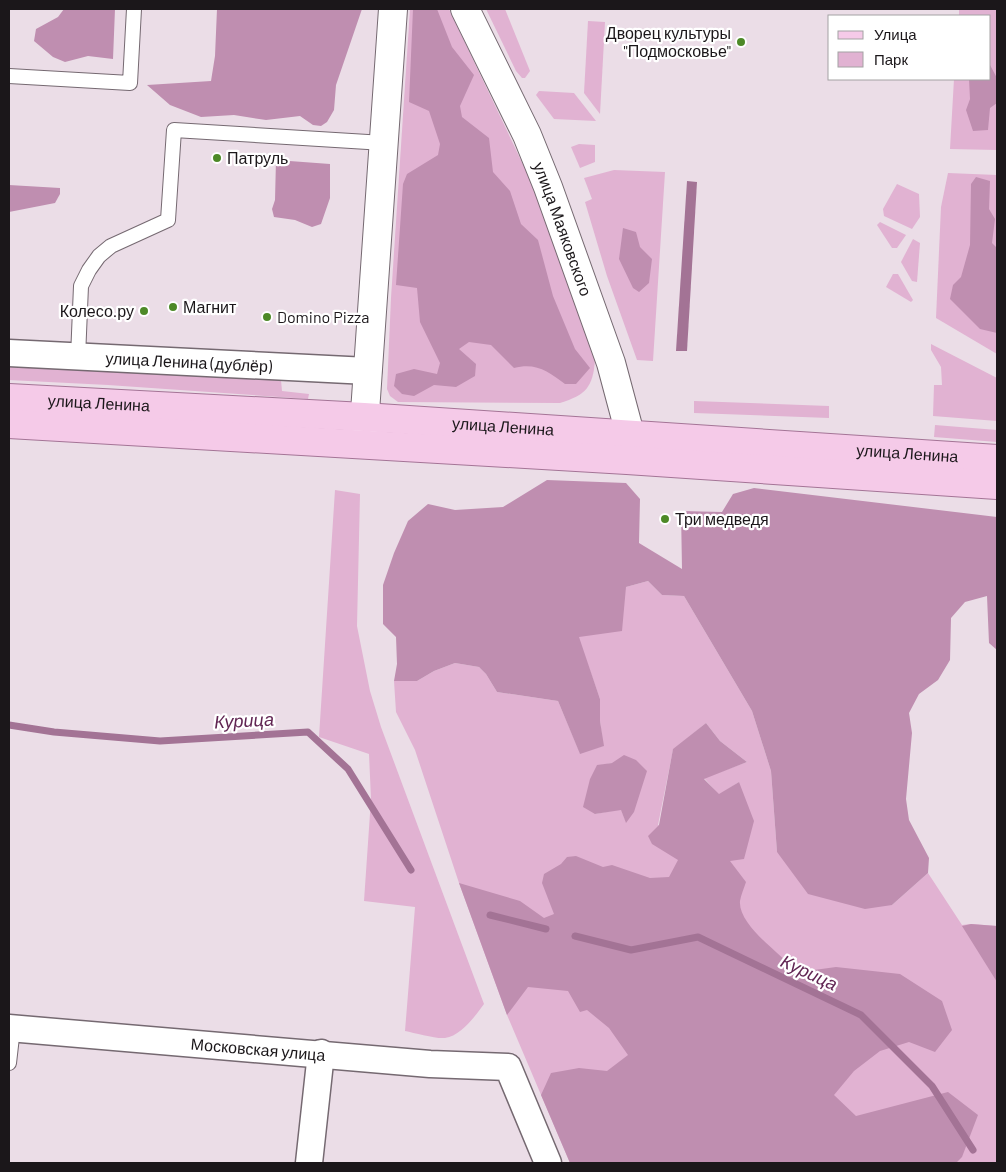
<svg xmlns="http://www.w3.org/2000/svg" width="1006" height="1172" viewBox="0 0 1006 1172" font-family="Barlow,sans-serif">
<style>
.green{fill:#e1b2d2;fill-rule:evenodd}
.forest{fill:#bf8eb0}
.water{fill:#a37395}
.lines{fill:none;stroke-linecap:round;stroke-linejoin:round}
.stream{stroke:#a37395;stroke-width:7}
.lane-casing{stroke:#756971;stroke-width:16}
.street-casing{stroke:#756971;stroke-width:29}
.secondary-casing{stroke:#756971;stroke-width:30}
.primary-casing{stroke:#a47496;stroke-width:30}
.lane{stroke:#fff;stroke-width:14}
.street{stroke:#fff;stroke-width:26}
.secondary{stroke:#fff;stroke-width:28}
.primary{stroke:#f5cae8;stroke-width:28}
.poi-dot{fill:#4d8927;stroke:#fff;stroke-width:2}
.labels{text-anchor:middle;stroke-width:4.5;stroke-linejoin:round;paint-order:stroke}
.poi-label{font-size:16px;fill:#1b171a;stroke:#fff;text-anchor:start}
.street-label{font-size:16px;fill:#1b171a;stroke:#fff}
.water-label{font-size:18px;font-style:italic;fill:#612553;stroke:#fff}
</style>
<rect width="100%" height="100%" fill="#ebdde7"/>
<g class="green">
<path d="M410,9h39l80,168 66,183c-2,27 -9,35 -35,43l-162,-1 -8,-6 -3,-7 4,-91z"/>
<path d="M486,9h19l25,62 -5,7h-3l-6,-7z"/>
<path d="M959,9h38v141l-47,-1 4,-70h36v-63h-31z"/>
<path d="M588,21l17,1 -5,92 -16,-21z"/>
<path d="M539,91l35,2 22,28 -42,-2 -18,-24z"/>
<path d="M579,144l16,1v17l-15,6 -9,-21z"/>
<path d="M614,170l51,2 -12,189 -16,-1 -30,-84 -22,-74 7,-3 -8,-21z"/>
<path d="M948,173l49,2v179l-61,-36 5,-111z"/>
<path d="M897,184l22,10 1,23 -8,12 -28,-13 -1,-7z"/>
<path d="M880,222l26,13 -9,13h-5l-15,-23z"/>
<path d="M913,239l7,4 -3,39 -5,-1 -11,-19z"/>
<path d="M893,274h5l15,26 -2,2 -25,-15z"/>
<path d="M931,344l66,34v43l-64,-5 1,-31h8l-1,-18 -10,-17z"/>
<path d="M9,363l272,17 1,11 27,3 -1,5 -200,-14 -99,-5z"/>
<path d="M694,401l135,5v12l-135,-5z"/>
<path d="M935,425l62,5v12l-63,-5z"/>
<path d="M335,490l25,4 -3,132 13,65 11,36 103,277c-8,11 -23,32 -39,34 -9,1 -30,-5 -40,-7l10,-124 -51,-6 7,-102 -2,-45 -50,-17z"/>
<path d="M648,581l14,14 22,1 68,115 19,60 6,81 115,53 36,-32 34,52 9,-1 26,2v237h-427l-63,-148 -48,-132 -44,-133 -19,-38 -2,-31h23l17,-10 21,-8 24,4 7,7 11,18 61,9 22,52 23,-7 -3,-25v-22l-22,-62 48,-50zM706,723l14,18 27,21 -43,16 15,17 20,-13 -10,79 -71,-36 15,-75zM612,763l14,59 -5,-13 -26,5 2,-48z"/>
</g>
<g class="forest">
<path d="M64,9h51l-2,50 -25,-3 -23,6 -12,-5 -19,-16 2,-12 22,-12z"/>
<path d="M217,9h145l-26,76 -2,25 -7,12 -6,4 -8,-1 -13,-9 -34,4 -32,-5 -33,2 -31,-12 -23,-20 64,-4 4,-25z"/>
<path d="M413,9h24l15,38 22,28 -14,31 2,11 27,21 4,34 17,19 11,33 17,16 15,56 22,53 15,19 -14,16h-11c-16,-12 -29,-22 -51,-16l-23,-23 -22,-3 -10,7 17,15 -1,12 -19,11 -22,-2 -20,11 -12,-2 -8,-8 2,-12 18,-5 23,5 3,-11 -20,-41 -3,-34 -21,-3 7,-101 4,-10 31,-19 2,-11 -11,-33 -20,-9z"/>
<path d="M990,65l7,13v25l-7,5 -2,22 -15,1 -7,-21 4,-11 -1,-20h21z"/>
<path d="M276,160l54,4v34l-9,26 -9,3 -17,-7 -21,-3 -2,-8 3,-9z"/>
<path d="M976,177l14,4 -1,28 6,10 -3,24 5,5v85l-17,-4 -30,-30 3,-14 8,-8 9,-32 1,-61z"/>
<path d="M9,185l51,3v6l-5,9 -46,9z"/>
<path d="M623,228l13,4 4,15 12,12 -3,24 -10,9 -6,-4 -14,-29z"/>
<path d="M547,480l79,3 14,16 -1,44 43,26 -1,-58 41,1 11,-18 21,-6 243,29v133l-8,-7 -2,-47 -22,6 -14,16 -1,42 -12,20 -19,14 -10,19 3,20 -6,66 3,21 20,38 -1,15 -36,32 -27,4 -57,-15 -31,-42 -6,-81 -19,-60 -68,-115 -22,-1 -14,-14 -22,6 -4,44 -43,6 21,62v22l4,25 -24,8 -22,-53 -61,-9 -11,-18 -7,-7 -24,-4 -21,8 -17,10h-23l3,-17 -1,-27 -13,-13v-39l11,-32 14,-32 20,-17 27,6 48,-3z"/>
<path d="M706,723l14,18 27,21 -43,17 15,15 20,-12 15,39 -10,38 -14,2 16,21c-2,6 -5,13 -6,19 -2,22 34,48 48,62v4l19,4 29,-4 64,7 42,27 10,29 -17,22 -26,-10 -29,9 -26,20 -20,24 22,21 92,-24 30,23 -16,42 -6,6h-386l-29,-68 10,-22 28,-5 28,3 21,-16 -19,-27 -22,-18 -7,2 -12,-21 -40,-4 -21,28 -48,-132 61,18 24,17 10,-4 -12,-31 2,-9 17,-10 6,-7 9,-1 27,11 9,-2 38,13 19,-1 9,-17 -26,-16 -4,-8 11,-11 14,-76z"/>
<path d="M624,755l12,5 11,11 -13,41 -8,11 -5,-13 -26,4 -12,-7 7,-28 7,-14 15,-2z"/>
<path d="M971,924l26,2v56l-35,-56z"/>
</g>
<path class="water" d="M687,181l10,1 -10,169h-11z"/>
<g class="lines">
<g class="stream">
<path d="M9,725l45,7 106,9 148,-9 40,37 63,101"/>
<path d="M490,915l56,14"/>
<path d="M575,936l56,14 67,-13 163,78 71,71 41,64"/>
</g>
<g class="lane-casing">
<g id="lane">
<path d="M9,76l121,7 4,-74"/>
<path d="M78,357l3,-71 8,-16 10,-14 12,-10 57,-26 6,-90 210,13"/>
<path d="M9,1063l4,-35"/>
</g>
</g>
<g class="street-casing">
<g id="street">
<path id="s1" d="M9,353l359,18"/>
<path id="s2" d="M9,1028l421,36 78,3 40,96"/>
<path d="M309,1163l12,-110"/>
</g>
</g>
<g class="secondary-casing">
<g id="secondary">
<path id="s3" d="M465,9l62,126 21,52 63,176 19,71 -2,24"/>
<path d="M363,441l30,-432"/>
</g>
</g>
<g class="primary-casing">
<g id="primary">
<path id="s4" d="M9,398l355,19 633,42"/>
<path d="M9,424l618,36 370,25"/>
</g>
</g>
<use href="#lane" class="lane"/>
<use href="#street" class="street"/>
<use href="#secondary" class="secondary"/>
<use href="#primary" class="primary"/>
</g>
<g class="poi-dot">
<circle cx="741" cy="42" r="5"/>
<circle cx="217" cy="158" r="5"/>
<circle cx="173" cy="307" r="5"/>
<circle cx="144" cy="311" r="5"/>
<circle cx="267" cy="317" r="5"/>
<circle cx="665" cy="519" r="5"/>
</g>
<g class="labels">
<g class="poi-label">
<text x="731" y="39" text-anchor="end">Дворец культуры<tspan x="731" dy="18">"Подмосковье"</tspan></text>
<text x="227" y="164">Патруль</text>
<text x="183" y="313">Магнит</text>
<text x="134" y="317" text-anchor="end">Колесо.ру</text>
<text x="277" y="323">Domino Pizza</text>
<text x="675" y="525">Три медведя</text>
</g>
<g class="street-label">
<text dy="6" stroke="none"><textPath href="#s3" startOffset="241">улица Маяковского</textPath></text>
<text dy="6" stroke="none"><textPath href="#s1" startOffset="180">улица Ленина (дублёр)</textPath></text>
<text dy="6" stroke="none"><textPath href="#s4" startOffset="90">улица Ленина</textPath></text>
<text dy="6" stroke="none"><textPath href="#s4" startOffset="495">улица Ленина</textPath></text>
<text dy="6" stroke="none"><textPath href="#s4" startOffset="900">улица Ленина</textPath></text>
<text dy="6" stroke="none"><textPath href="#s2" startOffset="250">Московская улица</textPath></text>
</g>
<g class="water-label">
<text transform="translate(244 721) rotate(-3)" y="6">Курица</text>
<text transform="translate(809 973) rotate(25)" y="6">Курица</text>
</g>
</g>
<rect width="1006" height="1172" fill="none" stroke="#1b171a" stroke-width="20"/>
<rect x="828" y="15" width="162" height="65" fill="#ffffff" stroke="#a4a2a3"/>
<rect x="838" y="31" width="25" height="8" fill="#f5cae8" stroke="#a4a2a3"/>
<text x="874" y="40" font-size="15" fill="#1b171a">Улица</text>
<rect x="838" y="52" width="25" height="15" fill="#e1b2d2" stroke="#a4a2a3"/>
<text x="874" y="65" font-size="15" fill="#1b171a">Парк</text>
</svg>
